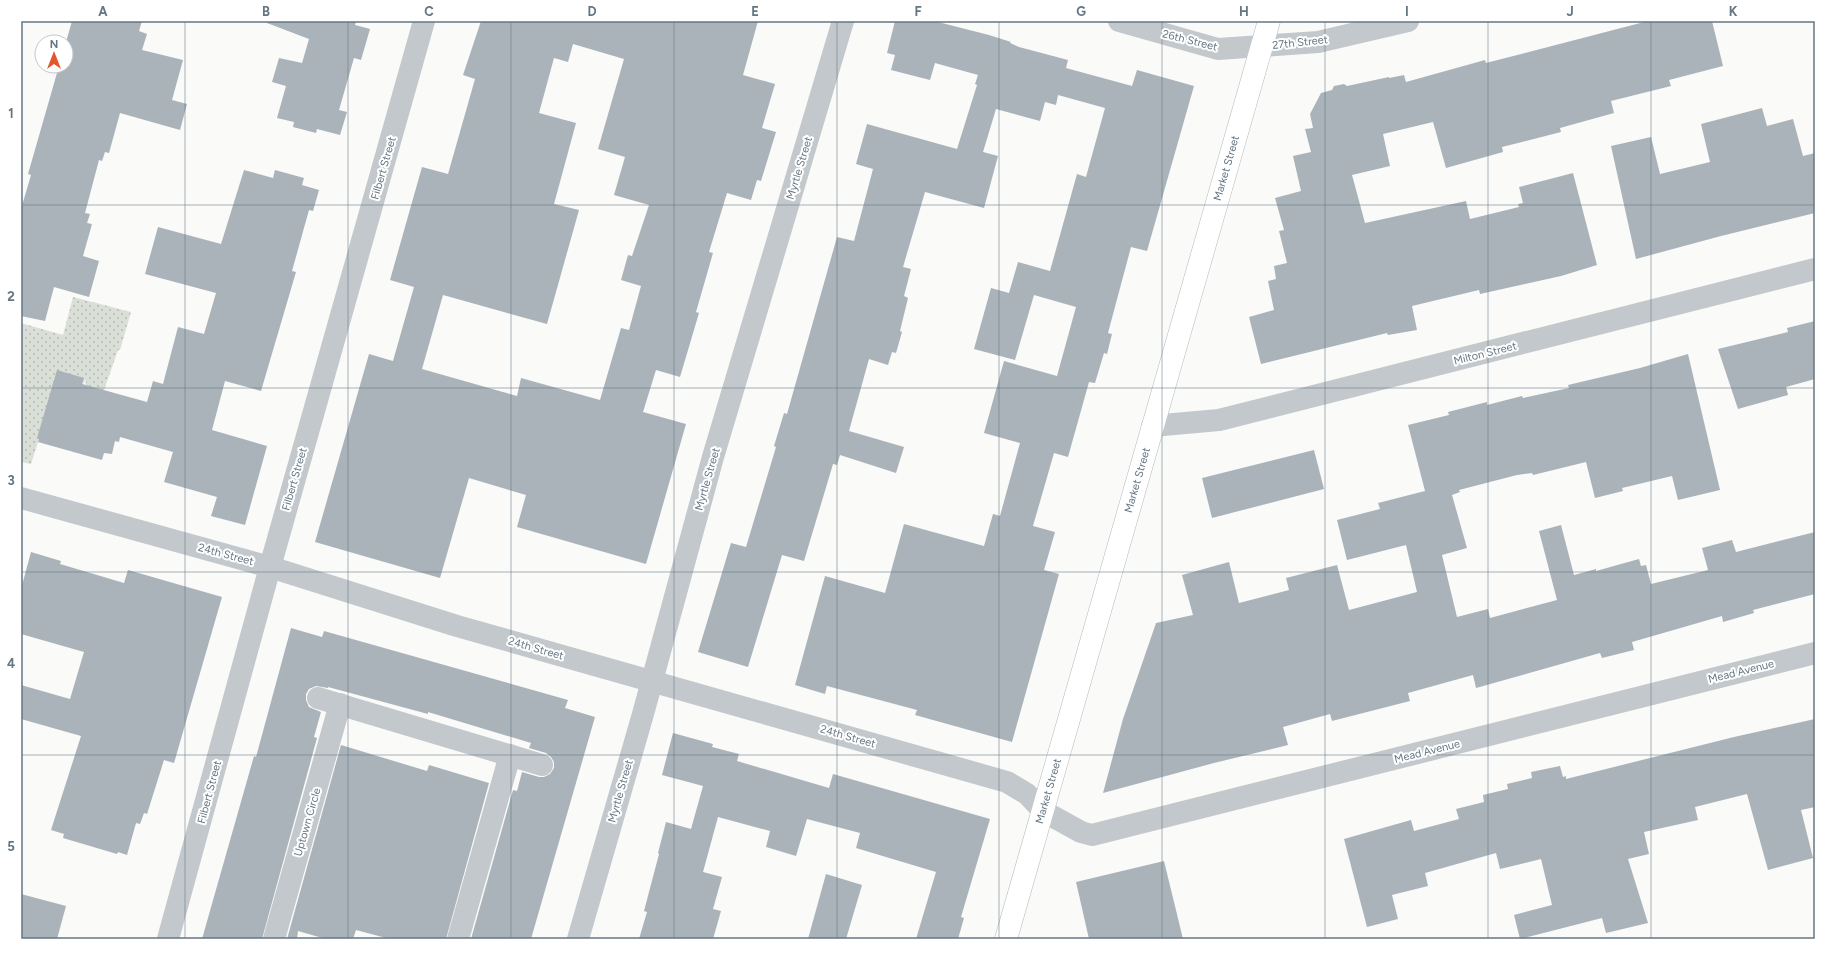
<svg xmlns="http://www.w3.org/2000/svg" width="1836" height="960" viewBox="0 0 1836 960" font-family="Figtree,sans-serif">
<style>
.grass{fill:url(#grass-dots)}
.building{fill:#aab3b9;fill-rule:evenodd}
.lines{fill:none;stroke-linecap:round;stroke-linejoin:round}
.secondary-casing{stroke:#b3babf;stroke-width:23}
.street{stroke:#c3c8cc;stroke-width:22}
.secondary{stroke:#fff;stroke-width:22}
.grid{fill:none;stroke:#657683;stroke-width:1;stroke-opacity:0.55}
.labels{text-anchor:middle;stroke-width:4;stroke-linejoin:round;paint-order:stroke}
.street-label{font-size:11px;fill:#657683;stroke:#fff}
.neatline{fill:none;stroke:#657683;stroke-width:1.5}
.grid-label{font-size:13px;text-anchor:middle;font-weight:bold;fill:#657683}
</style>
<defs>
<pattern id="grass-dots" width="8" height="8" patternUnits="userSpaceOnUse"><rect width="8" height="8" fill="#dadfd7"/><path d="M2 2h.1M6 6h.1" fill="none" stroke="#b4b9b4" stroke-width="1.8" stroke-linecap="round"/></pattern>
</defs>
<rect width="100%" height="100%" fill="#fafaf8"/>
<path class="grass" d="M73,297l58,15 -11,38h-2l-16,46 -18,-1 2,-15h-1l-4,10 -43,48 1,1 -8,25 -10,-2v-139l42,12z"/>
<g class="building">
<path d="M72,21h70l-3,10 8,3 -5,16 41,10 -11,40 15,4 -7,26 -60,-17 -11,40 -4,-1 -3,9 -3,-1 -14,53 5,1 -3,9 5,1 -9,32 16,5 -10,36 -35,-10 -9,34 -24,-5v-107l10,-34 -3,-1 31,-108h7v-24z"/>
<path d="M267,21h89l-1,4 15,4 -9,31 -7,-2 -15,52 8,2 -7,23 -23,-6 -1,4 -23,-6 1,-5 -17,-4 9,-32 -14,-4 7,-24 23,5 7,-24 -42,-16z"/>
<path d="M481,21h277l-15,54 32,9 -13,44 14,4 -15,49 -4,-1 -6,20 -24,-7 -18,59 4,1 -17,59 3,1 -19,64 -24,-7 -13,42 43,12 -40,140 -129,-37 9,-32 -57,-17 -29,100 -125,-36 54,-188 24,7 21,-74 -24,-7 32,-113 26,7 27,-95 -12,-4zM573,44l51,15 -26,90 27,8 -11,38 35,10 -17,51 -4,-1 -7,25 20,6 -12,44 -8,-2 -21,72 -79,-22 -4,18 -95,-27 21,-74 104,29 32,-114 -25,-6 22,-81 -37,-10 15,-55 14,4z"/>
<path d="M895,21h39l55,14 22,7 -1,1 9,4 49,13 -2,8 66,18 5,-16 57,16 -47,165 -16,-4 -23,86 4,1 -5,20 -3,-1 -9,30 -6,-1 -21,75 -14,-4 -21,73 22,6 -11,38 15,4 -47,168 -97,-27 2,-5 -90,-24 -2,8 -30,-9 30,-109 60,17 19,-69 80,22 9,-32 7,2 20,-73 -36,-10 20,-72 53,15 19,-69 -42,-12 -19,65 -41,-11 17,-61 18,5 9,-31 32,9 27,-97 9,3 19,-69 -47,-13 -2,10 -11,-3 -5,19 -44,-12 -13,43 15,4 -14,52 -59,-16 -22,75 8,2 -7,27 4,2 -8,33 2,1 -6,21 -4,-1 -4,13 -19,-6 -20,72 55,16 -8,26 -56,-18 -3,10 -4,-1 -29,97 -22,-6 -34,112 -50,-15 33,-109 15,4 30,-100 -2,-1 10,-33 3,1 50,-177 17,4 19,-72 -17,-5 11,-40 90,25 20,-64 -2,-1 3,-9 -43,-12 -5,17 -39,-10 4,-15 -8,-2z"/>
<path d="M1648,21h64l11,45 -54,14 2,6 -60,15 3,12 -54,15 1,4 -59,15 1,5 -57,16 -13,-46 -50,12 7,32 -38,9 13,48 101,-22 4,18 49,-12 -1,-3 5,-1 -4,-16 54,-14 24,92 -36,11 -81,18 -1,-4 -67,16 5,24 -29,5 -1,-2 -126,31 -12,-47 25,-7 -6,-29 8,-2 -2,-13 13,-3 -8,-32 5,-1 -9,-32 26,-7 -8,-35 18,-4 -6,-23 8,-1 -3,-14 11,-21 11,-3 2,-4 10,-2 3,2 42,-9v1l15,-3 2,7 79,-22 1,3z"/>
<path d="M1762,108l5,18 26,-7 10,37 12,-3v60l-94,23 -85,23 -25,-113 40,-9 9,37 50,-12 -9,-38z"/>
<path d="M244,170l29,8 2,-8 29,8 -2,7 17,5 -6,21 -4,-1 -17,61 4,1 -35,119 -36,-10 -13,49 55,16 -22,79 -34,-9 6,-19 -53,-15 9,-30 -53,-15 -1,5 -4,-1 -3,13 -8,-1 -2,7 -64,-18 1,-3 -2,-1 20,-68 27,8 -2,6 65,18 6,-21 10,3 15,-57 26,7 12,-41 -71,-19 13,-47 63,17z"/>
<path d="M1815,321v58l-29,8 2,8 -50,14 -20,-60 70,-17 -1,-4z"/>
<path d="M1688,354l32,136 -42,10 -6,-24 -50,12 1,3 -28,7 -9,-36 -53,13 -1,-2 -15,2 -58,15 1,2 -8,3 15,53 -25,7 15,62 31,-8 2,9 67,-18 -18,-69 22,-6 13,50 22,-6v2l43,-12 2,7 5,-1 5,19 57,-14 -6,-22 30,-8 4,12 79,-20v62l-62,16 1,3 -31,9 -1,-6 -90,26 2,8 -32,8 -2,-5 -124,35 -3,-13 -65,18 2,8 -78,20 -2,-7 -47,13 5,18 -74,18 -111,30 20,-74 33,-96 37,-8 -11,-40 47,-13 10,41 50,-13 -3,-12 51,-13 12,45 68,-18 -11,-47 -59,15 -10,-40 43,-11 -2,-6 47,-12 -17,-66 41,-10 -1,-3 39,-10v3l35,-9 1,2 46,-10 -1,-3 72,-17z"/>
<path d="M1314,450l10,39 -112,29 -10,-40z"/>
<path d="M31,552l30,9 -1,3 64,19 4,-13 94,27 -48,166 -10,-3 -17,54 -3,-1 -4,11 -4,-1 -9,32 -9,-3 -1,2 -54,-16 1,-4 -13,-4 30,-94 -60,-17v-34l49,14 14,-47 -63,-18v-45z"/>
<path d="M291,628l31,9 2,-6 244,69 -3,8 30,9 -64,222h-60l42,-149 4,1 5,-19 17,5h5l6,-3 4,-6v-6l-3,-5 -5,-4 -17,-5 2,-5 -103,-31v2l-100,-27v1l-12,-2 -7,3 -3,5v6l3,7 12,5 -7,25 3,1 -55,201h-60l52,-183 2,1z"/>
<path d="M1815,719v88l-14,3 12,48 -45,12 -21,-76 -52,13 3,13 -54,12 5,22 -21,5 20,64 -42,10 -4,-15 -82,21 -6,-24 38,-10 -11,-46 -41,10 -4,-16 -71,20 3,13 -36,9 6,24 -31,8 -23,-88 67,-19 3,11 45,-12 -3,-10 28,-7 -1,-7 25,-6 -1,-5 25,-6 -1,-6 29,-6 3,11 3,-1v3l168,-42z"/>
<path d="M673,733l40,11 -1,3 27,7 -2,7 92,27 4,-14 157,45 -29,98 3,1 -6,21h-42l20,-67 -80,-24 4,-15 -53,-14 -11,37 -30,-9 4,-16 -52,-14 -15,55 19,5 -9,32 8,2 -8,28h-74l8,-27 -3,-1 15,-57 -1,-1 8,-31 25,7 12,-43 -41,-11z"/>
<path d="M341,745l86,26 2,-6 60,18 -43,156h-56l-34,-9 -3,9h-27l-28,-8 -1,8h-10z"/>
<path d="M1164,861l19,78h-94l-13,-57z"/>
<path d="M826,874l36,11 -16,54h-38z"/>
<path d="M21,894l45,12 -9,33h-36z"/>
</g>
<g class="lines">
<g class="secondary-casing">
<path id="secondary" d="M1006,939l263,-918"/>
</g>
<g class="street">
<path d="M1119,21l99,28 100,-7 90,-21"/>
<path d="M1152,426l67,-6 596,-151"/>
<path d="M21,498l249,69 187,59 550,156 20,12 16,17 38,21 11,3 723,-182"/>
<path d="M318,698l224,67"/>
<path d="M168,939l102,-372 154,-546"/>
<path d="M274,939l66,-235"/>
<path d="M458,939l52,-184"/>
<path d="M578,939l65,-225 70,-257 130,-436"/>
</g>
<use href="#secondary" class="secondary"/>
</g>
<path class="grid" d="M185,21v918M348,21v918M511,21v918M674,21v918M837,21v918M999,21v918M1162,21v918M1325,21v918M1488,21v918M1651,21v918M21,205h1794M21,388h1794M21,572h1794M21,755h1794"/>
<g class="labels">
<g class="street-label">
<text transform="translate(1190 40) rotate(14)" y="4">26th Street</text>
<text transform="translate(1300 42) rotate(-6)" y="4">27th Street</text>
<text transform="translate(383 168) rotate(-74)" y="4">Filbert Street</text>
<text transform="translate(799 168) rotate(-73)" y="4">Myrtle Street</text>
<text transform="translate(1226 168) rotate(-74)" y="4">Market Street</text>
<text transform="translate(1485 353) rotate(-14)" y="4">Milton Street</text>
<text transform="translate(294 479) rotate(-74)" y="4">Filbert Street</text>
<text transform="translate(707 479) rotate(-74)" y="4">Myrtle Street</text>
<text transform="translate(1137 480) rotate(-74)" y="4">Market Street</text>
<text transform="translate(226 554) rotate(15)" y="4">24th Street</text>
<text transform="translate(536 648) rotate(16)" y="4">24th Street</text>
<text transform="translate(1741 671) rotate(-14)" y="4">Mead Avenue</text>
<text transform="translate(848 736) rotate(16)" y="4">24th Street</text>
<text transform="translate(1427 751) rotate(-14)" y="4">Mead Avenue</text>
<text transform="translate(620 791) rotate(-74)" y="4">Myrtle Street</text>
<text transform="translate(1048 791) rotate(-74)" y="4">Market Street</text>
<text transform="translate(209 792) rotate(-75)" y="4">Filbert Street</text>
<text transform="translate(307 822) rotate(-74)" y="4">Uptown Circle</text>
</g>
</g>
<rect width="1836" height="960" fill="none" stroke="#ffffff" stroke-width="44"/>
<g transform="translate(54 54)"><circle r="19" fill="#ffffff" stroke="#c1c8cd"/>
<path d="M0-3L7 15L0 10L-7 15Z" fill="#e4572e"/>
<text y="-6" font-size="11" font-weight="bold" text-anchor="middle" fill="#657683">N</text>
</g>
<rect x="22" y="22" width="1792" height="916" class="neatline"/>
<g class="grid-label">
<text x="103" y="16">A</text>
<text x="266" y="16">B</text>
<text x="429" y="16">C</text>
<text x="592" y="16">D</text>
<text x="755" y="16">E</text>
<text x="918" y="16">F</text>
<text x="1081" y="16">G</text>
<text x="1244" y="16">H</text>
<text x="1407" y="16">I</text>
<text x="1570" y="16">J</text>
<text x="1733" y="16">K</text>
<text x="11" y="118">1</text>
<text x="11" y="301">2</text>
<text x="11" y="485">3</text>
<text x="11" y="668">4</text>
<text x="11" y="851">5</text>
</g>
</svg>
